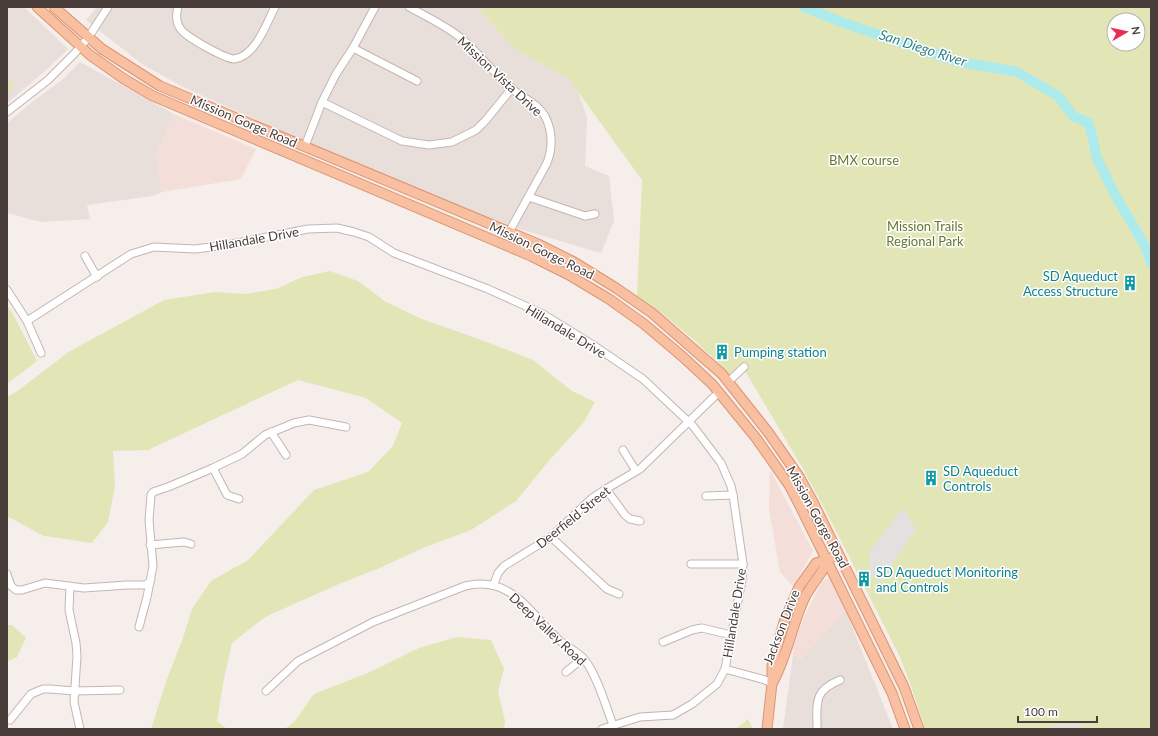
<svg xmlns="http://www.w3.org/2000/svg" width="1158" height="736" viewBox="0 0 1158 736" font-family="Lato,sans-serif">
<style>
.residential{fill:#e8deda}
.commercial{fill:#f4ded9}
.green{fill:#e2e6b7;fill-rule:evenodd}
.parking{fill:#e4e0df}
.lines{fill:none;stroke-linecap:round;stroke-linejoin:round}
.river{stroke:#adeaec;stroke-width:10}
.minor-casing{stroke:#c3b6b1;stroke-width:9}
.major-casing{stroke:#dd9471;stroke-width:11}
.minor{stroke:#fff;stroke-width:7}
.major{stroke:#f8bfa1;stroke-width:9}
.labels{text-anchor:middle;stroke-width:3;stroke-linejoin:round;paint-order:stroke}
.street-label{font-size:13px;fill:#493d39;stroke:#fff}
.park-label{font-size:13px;fill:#657730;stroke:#fff}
.culture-label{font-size:13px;fill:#0d838f;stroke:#fff;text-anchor:start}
.water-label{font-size:14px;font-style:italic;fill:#2e8287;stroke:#fff}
</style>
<rect width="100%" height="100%" fill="#f5eeeb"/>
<g class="residential">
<path d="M7,7h17l44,42 -23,22 -38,32z"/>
<path d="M97,7h378l6,5 36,39 51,27 10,14 9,25 -2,49 24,10 5,45 -13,32 -99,-29 -229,-97 -88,-39 -43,-24 -56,-44z"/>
<path d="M80,62l94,52 -18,40 6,38 -10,4 -65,9 3,14 -49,3 -34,-9v-90l25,-21 30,-22z"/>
<path d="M846,611l47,118h-110l10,-74 8,4z"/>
</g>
<g class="commercial">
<path d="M174,114l82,35 -15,30 -79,13 -6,-38z"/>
<path d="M770,470l43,81 -20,35 -13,-14 -11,-63z"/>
<path d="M829,578l17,33 -45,48 -8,-4 1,-12 10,-26 18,-35z"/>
</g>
<g class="green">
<path d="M475,7h676v722h-226l-15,-46 -11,-28 -70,-138 -27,-50 -60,-101 -12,9c-28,-30 -59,-56 -93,-79l5,-116 -74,-102 -51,-27 -36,-39zM1114,20h24v24h-24z"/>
<path d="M7,79l8,5 -7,10 -1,-1z"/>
<path d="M330,271l28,10 28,21 36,17 54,19 57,22 39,31 23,11 -12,21 -35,39 -32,39 -45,29 -48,18 -41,19 -43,17 -74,33 -33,26 -9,41 -6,37 10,8h-76l16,-50 16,-41 9,-29 19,-28 37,-21 66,-70 54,-18 25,-26 9,-23 -36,-25 -68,-18 -150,70 -35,1 2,35 -7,36 -16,21 -48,-7 -37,-20v-119l9,-5 54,-41 94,-51 51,-8 30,2 31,-5 26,-12z"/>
<path d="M7,305l7,11 23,45 -30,23z"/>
<path d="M7,625h5l14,13 -9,19 -10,5z"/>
<path d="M457,637l34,3 13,29 -6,22 7,30 -1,8h-219l10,-8 19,-27 56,-22 49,-24z"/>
<path d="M748,719l5,10h-17z"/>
</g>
<g class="parking">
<path d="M903,508l13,21 -36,53 -10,-8v-23z"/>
<path d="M1082,724v5h-37l11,-4z"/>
</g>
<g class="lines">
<path class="river" d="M804,7l37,15 114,39 62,11 41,24 16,21 14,5 5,17 3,17 17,35 32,55 6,17"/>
<g class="minor-casing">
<g id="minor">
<path d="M178,7c-2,7 -2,15 2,21 5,9 44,30 54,31 22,-3 32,-35 41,-52"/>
<path d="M409,7c18,10 38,19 53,32 18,15 32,35 50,50 11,9 25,14 33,27 8,16 8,31 2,47l-38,69"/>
<path d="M353,48l64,33"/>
<path d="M322,102l80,39 27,4 23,-3 24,-12 10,-10 26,-32"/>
<path d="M7,112l41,-32 26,-26 14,-16 20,-31"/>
<path d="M305,146l17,-44 14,-28 17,-26 22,-41"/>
<path d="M529,197l56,19 10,-2"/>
<path d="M85,256l12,21"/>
<path d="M7,290l20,31 14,32"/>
<path d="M27,321l104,-67 23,-7 41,2 32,-4 81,-16 29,-1 17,4 15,5 25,16 94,36 55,25 50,31 50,34 50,47 28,37 10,23 2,9 10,69 -1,16 -17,89 -8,15 -25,20 -19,11 -33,2 -38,12"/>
<path d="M728,382l16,-15"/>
<path d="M271,432l15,23"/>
<path d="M623,450l13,21"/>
<path d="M213,468l14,27 12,4"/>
<path d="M606,489l19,26 5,4 10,2"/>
<path d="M706,496l27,-1"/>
<path d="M551,537l56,52 12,5"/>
<path d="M150,545l34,-3 7,2"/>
<path d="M691,564h52"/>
<path d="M7,574l4,12 5,4h6l23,-7 39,5 43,-3h18l5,-3 1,-3"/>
<path d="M494,584l4,-11 6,-7 47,-29 40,-38 15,-10 34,-20 79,-77"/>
<path d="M70,587l-1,23 7,33 1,13 -3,46 6,27"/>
<path d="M139,627l8,-30 6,-31 -4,-46 2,-25 2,-3 15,-5 45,-19 29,-14 23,-19 29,-12 15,-3 37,7"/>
<path d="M663,642l29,-12 10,-2 29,7"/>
<path d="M725,669l40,11 7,3"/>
<path d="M566,672l17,-14"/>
<path d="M266,691l32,-30 75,-39 92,-36c47,-11 64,27 94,54 9,8 21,12 28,23 12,18 18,41 26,62"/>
<path d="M10,720l21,-26 12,-5h7l24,2 46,-1"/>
<path d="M817,729c0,-26 -4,-38 23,-49"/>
</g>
</g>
<g class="major-casing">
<g id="major">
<path d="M37,7l53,48 34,24 29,17 378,160 38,19 40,24 35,25 39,33 29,27 44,54 33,47 11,21 92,187 13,36"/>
<path d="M54,7l48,42 58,37 378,158 36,18 42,26 36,25 70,61 46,58 32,46 13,24 91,185 15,42"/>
<path d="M773,682c15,-27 19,-59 33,-87 7,-12 16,-22 22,-34"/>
<path d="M767,729l5,-46v-18l12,-43 15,-35 17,-24 15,-5"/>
</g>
</g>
<use href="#minor" class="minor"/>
<use href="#major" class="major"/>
</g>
<defs>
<g id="building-bare" transform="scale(1.2)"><path d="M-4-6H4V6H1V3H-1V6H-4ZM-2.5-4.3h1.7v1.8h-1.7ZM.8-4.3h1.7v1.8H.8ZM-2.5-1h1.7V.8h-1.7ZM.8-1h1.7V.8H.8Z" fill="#0f9aa8" stroke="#fff" stroke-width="2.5" paint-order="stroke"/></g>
</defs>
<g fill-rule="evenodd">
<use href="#building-bare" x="1130" y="283"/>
<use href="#building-bare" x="722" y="352"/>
<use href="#building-bare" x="931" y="478"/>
<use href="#building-bare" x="864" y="579"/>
</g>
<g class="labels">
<g class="street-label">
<text transform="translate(500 76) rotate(43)" y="5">Mission Vista Drive</text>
<text transform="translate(244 121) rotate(23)" y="5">Mission Gorge Road</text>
<text transform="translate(254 239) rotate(-10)" y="5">Hillandale Drive</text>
<text transform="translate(542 250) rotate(26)" y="5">Mission Gorge Road</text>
<text transform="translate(566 331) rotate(31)" y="5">Hillandale Drive</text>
<text transform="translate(573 517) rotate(-39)" y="5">Deerfield Street</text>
<text transform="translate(818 517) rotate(61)" y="5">Mission Gorge Road</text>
<text transform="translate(734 613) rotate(-81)" y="5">Hillandale Drive</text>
<text transform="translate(781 627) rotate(-69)" y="5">Jackson Drive</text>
<text transform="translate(548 629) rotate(43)" y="5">Deep Valley Road</text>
</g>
<g class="park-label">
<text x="864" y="165">BMX course</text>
<text x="925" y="231">Mission Trails<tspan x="925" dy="15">Regional Park</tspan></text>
</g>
<g class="culture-label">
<text x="1118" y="281" text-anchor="end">SD Aqueduct<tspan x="1118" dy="15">Access Structure</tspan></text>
<text x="734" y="357">Pumping station</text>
<text x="943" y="476">SD Aqueduct<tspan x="943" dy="15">Controls</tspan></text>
<text x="876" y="577">SD Aqueduct Monitoring<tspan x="876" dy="15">and Controls</tspan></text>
</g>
<g class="water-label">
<text transform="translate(923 48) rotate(18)" y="5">San Diego River</text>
</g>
</g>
<rect width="1158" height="736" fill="none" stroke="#493d39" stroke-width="16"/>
<g transform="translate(1126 32) rotate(81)"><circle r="19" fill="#ffffff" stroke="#b6b1b0"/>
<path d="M0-3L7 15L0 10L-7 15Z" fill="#ec2b56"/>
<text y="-6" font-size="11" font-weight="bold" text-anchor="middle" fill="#493d39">N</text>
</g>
<path d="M1018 716v6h79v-6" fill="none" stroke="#493d39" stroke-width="2"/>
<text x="1024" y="716" font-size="12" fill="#493d39" stroke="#ffffff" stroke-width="3" paint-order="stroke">100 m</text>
</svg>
